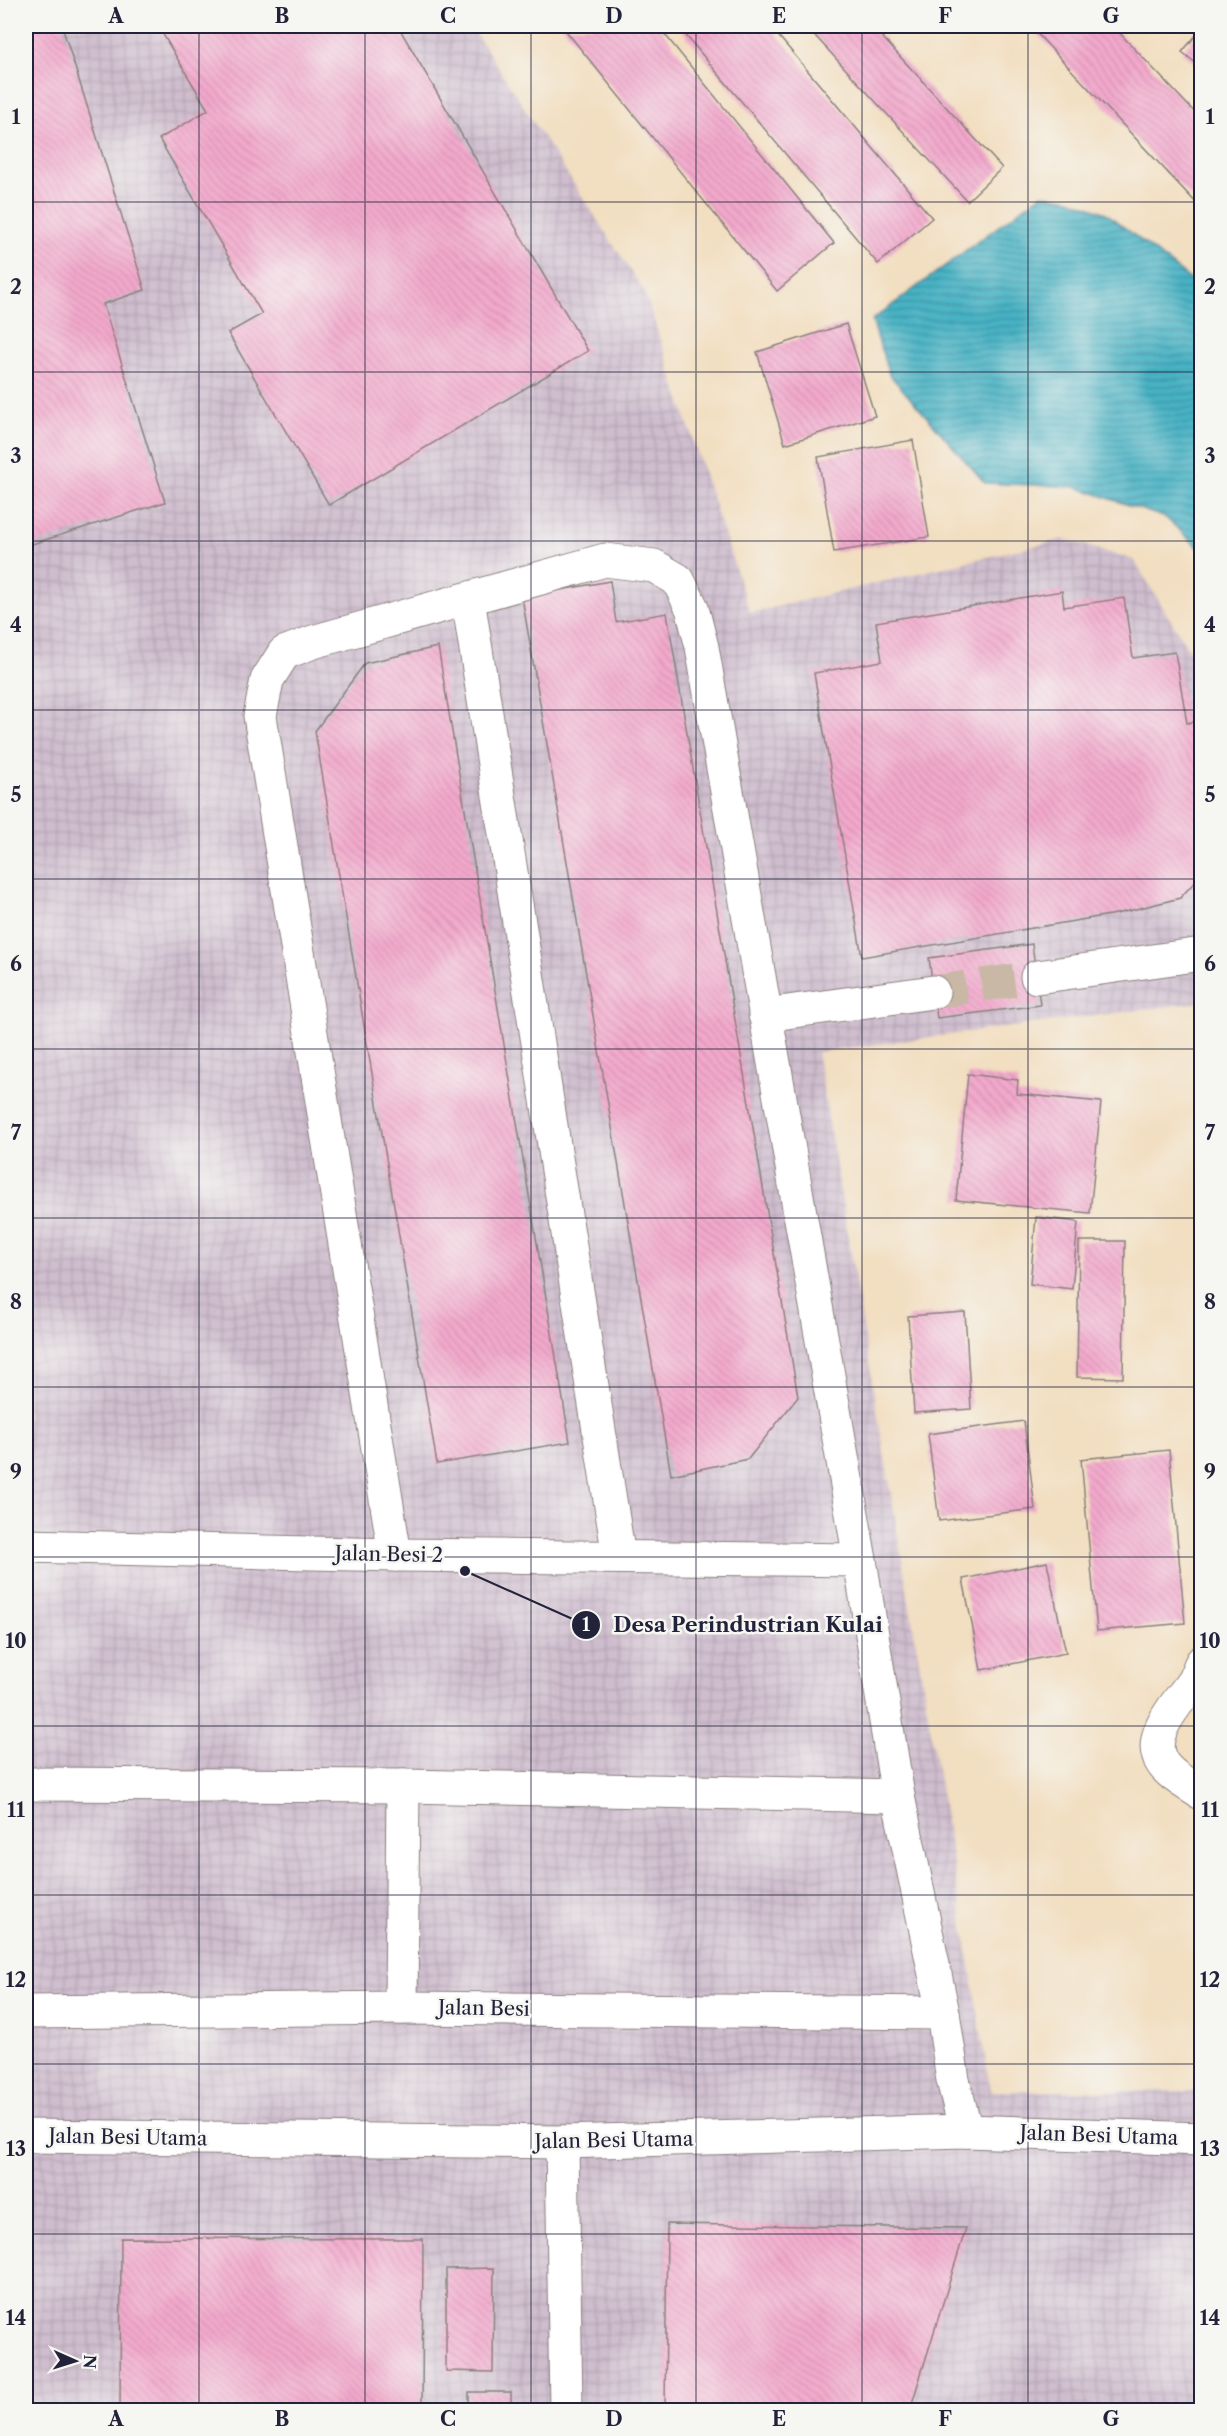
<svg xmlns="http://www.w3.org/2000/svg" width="1227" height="2436" viewBox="0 0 1227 2436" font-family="'Libre Caslon Text',serif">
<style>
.industrial{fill:url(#industrial-grid)}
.water{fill:url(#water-rules);stroke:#346a80;stroke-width:1.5}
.building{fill:url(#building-back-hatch)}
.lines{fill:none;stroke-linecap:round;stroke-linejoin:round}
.minor-tunnel{stroke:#c8b8a5;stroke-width:33;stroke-dasharray:33 16;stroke-linecap:butt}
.minor-casing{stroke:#8a807e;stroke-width:35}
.minor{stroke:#fff;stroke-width:33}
.grid{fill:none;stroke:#22223b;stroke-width:1.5;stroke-opacity:0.55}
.labels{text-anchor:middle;stroke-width:5;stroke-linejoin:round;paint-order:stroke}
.street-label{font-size:20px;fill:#22223b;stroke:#f6f6f2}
.leader{fill:none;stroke:#22223b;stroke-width:2}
.callout-dot{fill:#22223b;stroke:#f6f6f2;stroke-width:2}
.mark-label{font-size:18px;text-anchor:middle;font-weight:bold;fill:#fff}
.callout-label{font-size:21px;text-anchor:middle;font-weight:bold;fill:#22223b;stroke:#f6f6f2;stroke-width:5;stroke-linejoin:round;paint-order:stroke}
.neatline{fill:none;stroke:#22223b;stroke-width:2}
.grid-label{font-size:20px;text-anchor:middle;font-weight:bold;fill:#22223b}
</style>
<defs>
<pattern id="industrial-grid" width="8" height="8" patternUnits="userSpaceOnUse" patternTransform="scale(1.5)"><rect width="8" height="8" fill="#cfbdce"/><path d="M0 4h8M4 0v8" fill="none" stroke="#b1a2b2"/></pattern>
<pattern id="water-rules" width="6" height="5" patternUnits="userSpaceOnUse" patternTransform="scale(1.5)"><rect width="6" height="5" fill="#46b2c4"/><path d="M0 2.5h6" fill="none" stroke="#3a90a0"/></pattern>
<pattern id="building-back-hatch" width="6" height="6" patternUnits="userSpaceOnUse" patternTransform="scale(1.5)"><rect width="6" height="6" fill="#f3a9cc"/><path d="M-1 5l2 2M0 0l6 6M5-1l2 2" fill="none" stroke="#d091b0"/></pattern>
</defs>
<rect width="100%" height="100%" fill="#f6f6f2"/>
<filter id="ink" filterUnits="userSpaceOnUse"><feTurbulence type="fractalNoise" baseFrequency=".0167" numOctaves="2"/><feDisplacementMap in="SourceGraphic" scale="12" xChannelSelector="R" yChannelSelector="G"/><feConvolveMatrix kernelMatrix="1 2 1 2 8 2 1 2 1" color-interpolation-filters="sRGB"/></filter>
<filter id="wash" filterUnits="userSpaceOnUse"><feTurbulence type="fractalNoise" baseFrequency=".008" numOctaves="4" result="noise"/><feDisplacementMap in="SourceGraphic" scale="24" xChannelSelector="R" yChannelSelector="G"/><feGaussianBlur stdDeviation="1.35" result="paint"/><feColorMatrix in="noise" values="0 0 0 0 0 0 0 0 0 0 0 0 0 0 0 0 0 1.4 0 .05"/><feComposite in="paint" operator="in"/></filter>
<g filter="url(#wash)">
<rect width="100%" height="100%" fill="#f2dec0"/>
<path class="industrial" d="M26,26h445l174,267 105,320 313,-74 71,21 67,110v332l-384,50 174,1039h210v319h-1175z"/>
<path class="water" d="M1042,194l28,5 36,14 95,75v262l-35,-32 -90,-31 -91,-4 -96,-109 -17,-54z"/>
<g id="blocks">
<g class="building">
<path d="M26,26h36l83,264 -42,14 62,198 -139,44z"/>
<path d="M158,26h240l190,325 -259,154 -101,-172 34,-19 -103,-175 49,-29z"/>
<path d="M562,26h96l176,217 -57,48z"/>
<path d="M678,26h92l162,192 -54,46z"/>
<path d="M806,26h66l130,142 -35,33z"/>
<path d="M1030,26h83l89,94v89z"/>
<path d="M1202,28v40l-20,-16z"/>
<path d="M846,324l29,92 -90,28 -28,-92z"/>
<path d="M913,440l16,97 -95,15 -16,-95z"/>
<path d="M610,581l6,41 51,-9 131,784 -50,62 -77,16 -149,-878z"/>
<path d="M1062,591l2,16 60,-9 9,60 42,-6 12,71 15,-3v154l-22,24 -64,16 -254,43 -48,-284 68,-12 -6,-39z"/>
<path d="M438,647l132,795 -133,22 -122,-733 50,-68z"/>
<path d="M1032,944l8,61 -103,13 -8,-60z"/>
<path d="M968,1074l50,6 -1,14 84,8 -11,111 -134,-13z"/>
<path d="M1036,1217l42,5 -6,67 -42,-5z"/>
<path d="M1079,1241h46l-2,137 -46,-1z"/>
<path d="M965,1312l6,97 -57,4 -6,-97z"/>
<path d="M1024,1421l11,88 -96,12 -11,-87z"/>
<path d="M1169,1450l16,173 -88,8 -16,-172z"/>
<path d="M1047,1562l19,91 -85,17 -18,-91z"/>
<path d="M667,2224l299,4 -56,182h-245z"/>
<path d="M121,2238l302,1 -1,171h-302z"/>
<path d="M494,2268l-1,104 -47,-1v-102z"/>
<path d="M26,2334h3l-1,76h-2z"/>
<rect x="469" y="2392" width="42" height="18"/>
</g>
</g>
</g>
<g filter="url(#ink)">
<use href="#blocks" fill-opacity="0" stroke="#8a807e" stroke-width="1.5"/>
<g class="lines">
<path class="minor-tunnel" d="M933,992l104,-15"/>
<g class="minor-casing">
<g id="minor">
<path d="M468,599l151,958"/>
<path d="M1037,977l165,-23"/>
<path d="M765,1015l168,-23"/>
<path d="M26,1546l369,9 465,5"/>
<path d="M395,1555l-135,-839 7,-36 17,-27 29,-11 292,-82 49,6 24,14 14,28 10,39 158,913 38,236 45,217 10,67 13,51"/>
<path d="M1202,1662c-4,7 -6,15 -10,21 -16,23 -52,58 -25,86 9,10 24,17 35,25"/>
<path d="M26,1784l377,2 495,10"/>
<path d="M401,2008l2,-222"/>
<path d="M26,2012l375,-4 542,5"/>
<path d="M26,2136l536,6 404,-11 236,8"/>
<path d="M562,2142l4,268"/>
</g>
</g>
<use href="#minor" class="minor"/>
</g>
</g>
<path class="grid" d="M199,26v2384M365,26v2384M531,26v2384M696,26v2384M862,26v2384M1028,26v2384M26,202h1176M26,372h1176M26,541h1176M26,710h1176M26,879h1176M26,1049h1176M26,1218h1176M26,1387h1176M26,1557h1176M26,1726h1176M26,1895h1176M26,2064h1176M26,2234h1176"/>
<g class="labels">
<g class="street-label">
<text transform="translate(389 1554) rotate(1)" y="7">Jalan Besi 2</text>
<text transform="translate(484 2008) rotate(1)" y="7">Jalan Besi</text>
<text transform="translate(1099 2135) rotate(2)" y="7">Jalan Besi Utama</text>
<text transform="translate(128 2137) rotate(1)" y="7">Jalan Besi Utama</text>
<text transform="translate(614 2140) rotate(-1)" y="7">Jalan Besi Utama</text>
</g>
</g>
<path class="leader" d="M465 1571L586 1625"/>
<g class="callout-dot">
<circle cx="465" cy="1571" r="6"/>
<circle cx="586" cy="1625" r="15"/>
</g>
<g class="mark-label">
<text x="586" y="1631">1</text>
</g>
<g class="callout-label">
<text x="748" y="1632">Desa Perindustrian Kulai</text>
</g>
<rect width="1227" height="2436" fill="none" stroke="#f6f6f2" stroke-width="66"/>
<g transform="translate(75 2361) rotate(93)" stroke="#f6f6f2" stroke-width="4.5" paint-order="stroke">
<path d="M0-4.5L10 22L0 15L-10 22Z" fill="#22223b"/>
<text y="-9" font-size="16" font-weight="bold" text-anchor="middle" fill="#22223b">N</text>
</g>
<rect x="33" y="33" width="1161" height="2370" class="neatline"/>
<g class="grid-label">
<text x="116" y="23">A</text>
<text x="282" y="23">B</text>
<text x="448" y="23">C</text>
<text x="614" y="23">D</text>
<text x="779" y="23">E</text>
<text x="945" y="23">F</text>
<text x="1111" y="23">G</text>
<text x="16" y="124">1</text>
<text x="1210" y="124">1</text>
<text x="16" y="294">2</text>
<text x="1210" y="294">2</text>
<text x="16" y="463">3</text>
<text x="1210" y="463">3</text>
<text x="16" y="632">4</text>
<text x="1210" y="632">4</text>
<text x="16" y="802">5</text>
<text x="1210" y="802">5</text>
<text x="16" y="971">6</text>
<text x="1210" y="971">6</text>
<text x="16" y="1140">7</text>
<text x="1210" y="1140">7</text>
<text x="16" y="1309">8</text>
<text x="1210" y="1309">8</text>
<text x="16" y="1479">9</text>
<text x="1210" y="1479">9</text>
<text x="16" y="1648">10</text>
<text x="1210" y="1648">10</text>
<text x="16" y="1817">11</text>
<text x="1210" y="1817">11</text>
<text x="16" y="1987">12</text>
<text x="1210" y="1987">12</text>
<text x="16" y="2156">13</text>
<text x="1210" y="2156">13</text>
<text x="16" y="2325">14</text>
<text x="1210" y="2325">14</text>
<text x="116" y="2426">A</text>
<text x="282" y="2426">B</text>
<text x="448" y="2426">C</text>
<text x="614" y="2426">D</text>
<text x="779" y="2426">E</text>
<text x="945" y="2426">F</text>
<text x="1111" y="2426">G</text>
</g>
</svg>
